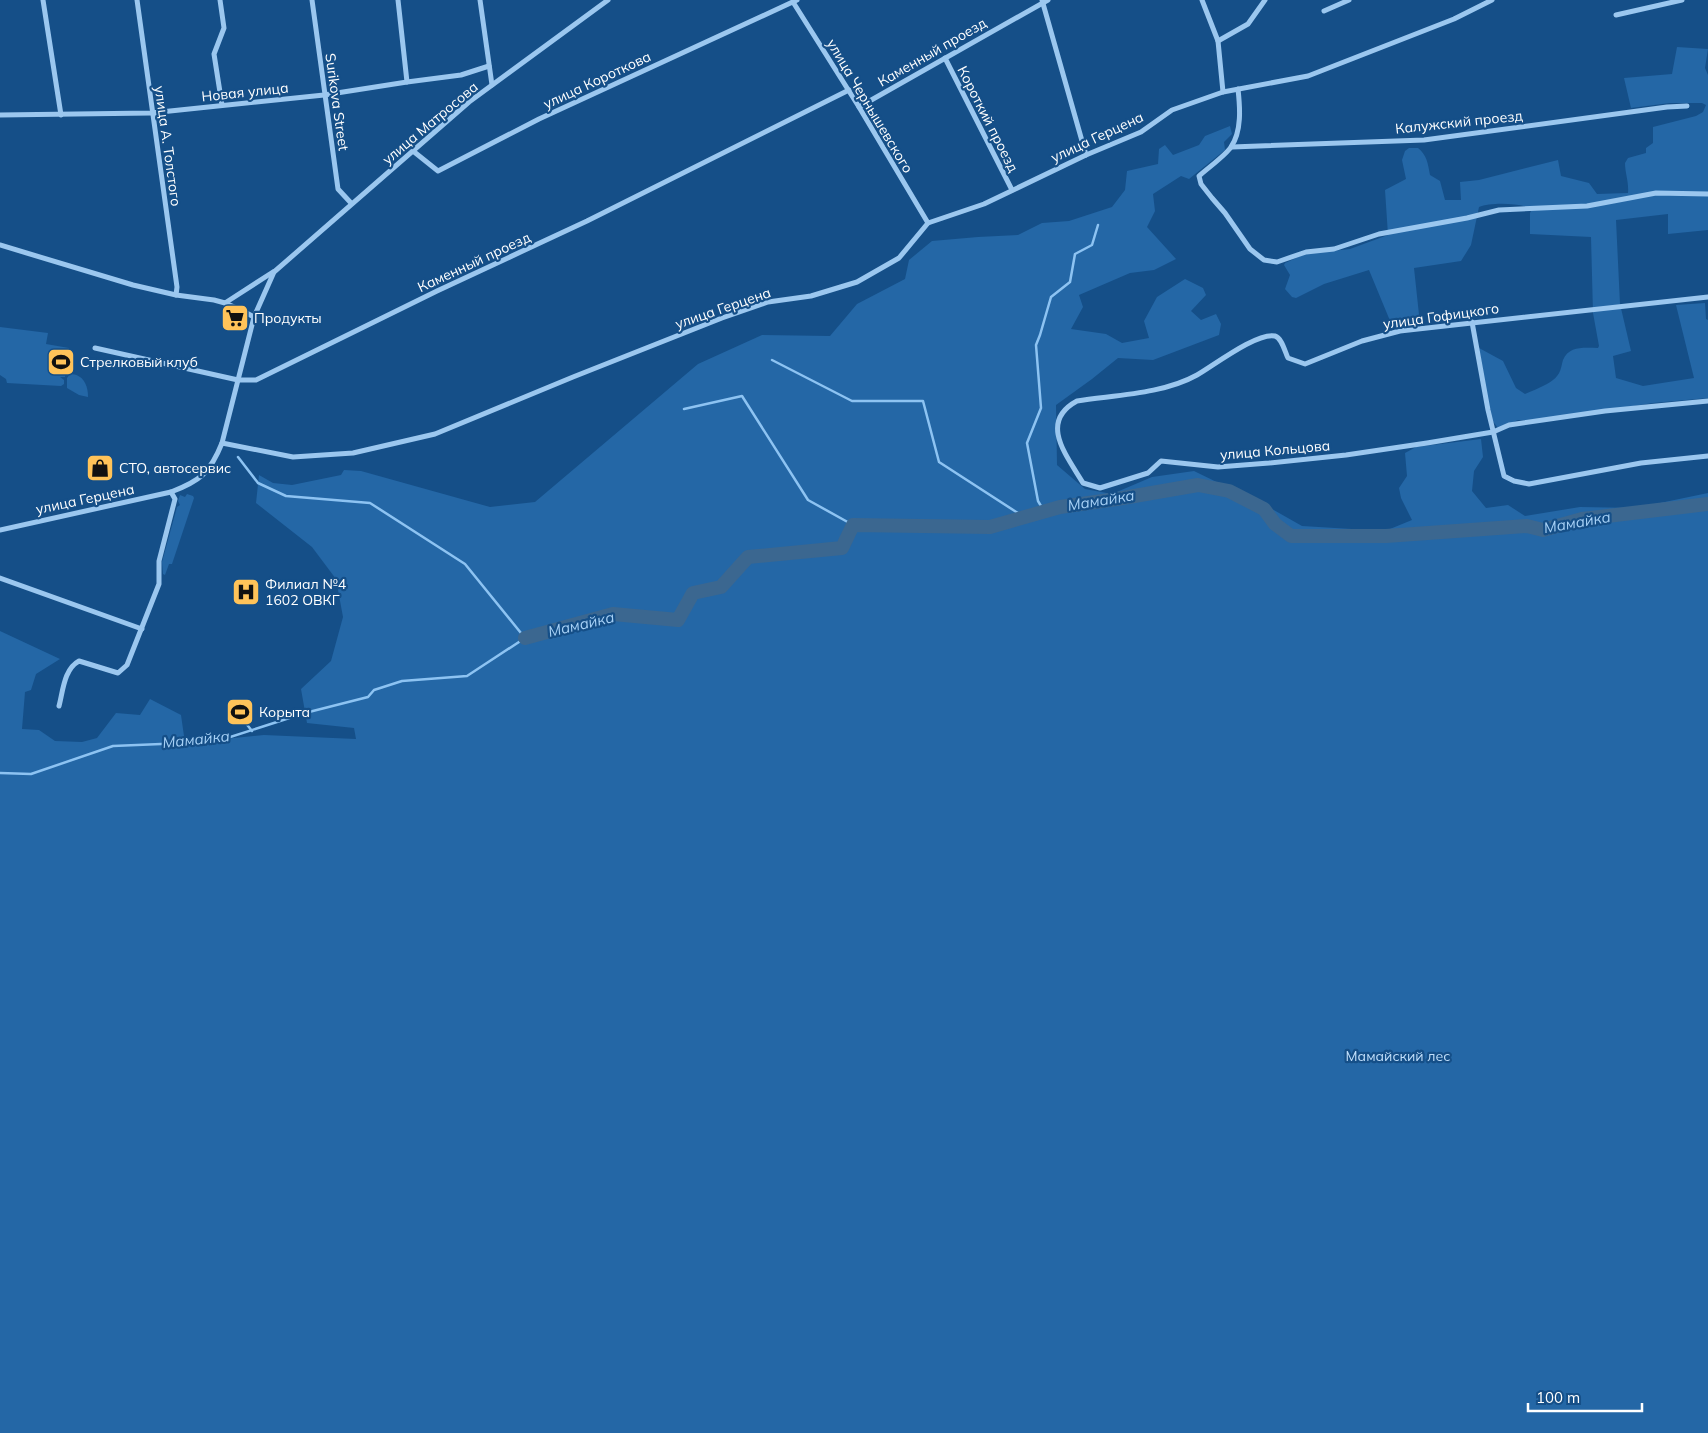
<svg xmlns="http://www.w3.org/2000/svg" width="1708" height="1433" viewBox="0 0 1708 1433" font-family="Mulish,sans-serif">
<rect width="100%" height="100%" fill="#154f88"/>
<g fill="#2467a6">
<path d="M 1677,47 L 1708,49 L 1705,68 L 1708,75 L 1708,230 L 1668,234 L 1668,214 L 1616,220 L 1620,304 L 1631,351 L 1613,356 L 1616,378 L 1643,386 L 1694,378 L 1676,305 L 1705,303 L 1706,319 L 1708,320 L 1708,398 L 1653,403 L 1543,420 L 1518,420 L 1498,428 L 1491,419 L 1479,348 L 1503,361 L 1516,388 L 1525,394 C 1534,390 1545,386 1553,380 C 1561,374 1561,367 1563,360 C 1569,345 1586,348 1598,348 L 1599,346 L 1593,313 L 1591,237 L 1530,234 L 1530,213 L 1532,209 C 1521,203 1491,202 1479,207 L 1471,245 L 1461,261 L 1414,268 L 1420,324 L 1393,328 L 1369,270 L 1324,284 L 1296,298 L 1292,297 L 1285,289 L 1290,275 L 1284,265 L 1285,263 L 1305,254 L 1350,249 L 1388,235 L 1385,190 L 1406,179 L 1402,160 L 1405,151 L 1409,148 L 1418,148 C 1427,155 1428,164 1430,175 L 1440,181 L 1445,200 L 1461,200 L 1460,182 L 1479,180 L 1558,160 L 1561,176 L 1589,183 L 1597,194 L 1628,193 C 1629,182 1625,173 1625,163 L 1628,158 L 1646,153 L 1646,148 L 1653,143 L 1653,127 L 1696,116 L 1703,112 L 1706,105 L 1702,103 L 1670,103 L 1631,108 L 1624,78 L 1672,74 Z"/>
<polygon points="1230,126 1232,134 1224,142 1225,150 1189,179 1181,176 1153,194 1155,211 1147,227 1176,259 1154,270 1130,273 1079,295 1083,307 1071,329 1106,334 1122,343 1149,338 1144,321 1157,297 1185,279 1203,288 1206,295 1191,311 1201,320 1216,314 1221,324 1219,335 1153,360 1118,358 1092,379 1056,405 1057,465 1085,489 1112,494 1152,477 1194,471 1272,509 1302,526 1385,531 1412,520 1401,498 1399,488 1407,476 1405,453 1416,447 1481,439 1483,457 1474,471 1472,491 1486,508 1508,505 1525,516 1580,507 1636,508 1708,493 1708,1433 0,1433 0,631 60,659 36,674 31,690 25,692 22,729 39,730 55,741 82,742 97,738 116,713 140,715 150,699 181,715 185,743 264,735 356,739 354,728 307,723 301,689 331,661 343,617 336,579 312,547 256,503 259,475 273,483 292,485 341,475 344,470 361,471 490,507 535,502 698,364 762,335 830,336 857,304 905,279 909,260 932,241 978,237 1018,235 1042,223 1069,221 1112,207 1125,190 1127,171 1158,164 1159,149 1165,145 1173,155 1199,145 1205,136"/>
<polygon points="0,327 48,333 46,344 69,348 65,377 60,377 64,380 64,384 61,386 7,383 6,379 0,375"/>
<path d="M 70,374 C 83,374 88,385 88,397 L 79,395 L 67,388 L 67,378 Z"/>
<polygon points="187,494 193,496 194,498 172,564 169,564 165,575 163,574 162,562 177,507 180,505 178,501 180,495 185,497"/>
</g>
<polygon fill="#3b6790" stroke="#8dc3f2" points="236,703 247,717 240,722 231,707"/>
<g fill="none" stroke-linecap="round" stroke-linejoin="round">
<g stroke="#8dc3f2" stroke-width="2.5">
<polyline points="772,360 852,401 923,401 939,462 1024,517"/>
<polyline points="684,409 742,396 808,500 853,525"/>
<polyline points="1044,511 1038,501 1027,443 1041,408 1036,345 1040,335 1051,297 1070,282 1075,254 1092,245 1098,225"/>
<polyline points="241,717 252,731"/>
<polyline points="0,773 31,774 113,746 185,743 224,739 305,713 368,697 374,690 402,681 467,676 525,638 465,564 370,503 286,496 258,483 238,457"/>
</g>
<polyline stroke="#3b6790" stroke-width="14" points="525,638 613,614 678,620 693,593 721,587 748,557 842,548 853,525 990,527 1060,507 1117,499 1198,485 1229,491 1264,509 1275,524 1291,536 1386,536 1527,526 1543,530 1582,519 1708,504"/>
<g stroke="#9bc7ef" stroke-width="5">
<polyline points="43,0 61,115"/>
<polyline points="137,0 177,287 176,295"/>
<polyline points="220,0 224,28 214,54 222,105"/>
<polyline points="312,0 338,189 351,203"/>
<polyline points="398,0 407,82"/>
<polyline points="480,0 492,85"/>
<polyline points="1042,0 1086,155"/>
<polyline points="1202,0 1218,41 1223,92"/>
<polyline points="793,2 859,107 928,223"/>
<polyline points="1324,11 1349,0"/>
<polyline points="1616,15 1682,0"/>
<polyline points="1218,41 1248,24 1265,0"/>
<polyline points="945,58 1012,190"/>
<path d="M 1238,89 C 1240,107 1242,131 1231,147 C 1226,155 1208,168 1199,176 L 1201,184 L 1212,198 L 1225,213 L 1250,249 L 1264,260 L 1277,262 L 1306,252 L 1334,249 L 1379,234 L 1467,218 L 1499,210 L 1587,206 L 1656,193 L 1708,194"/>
<polyline points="859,107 1048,0"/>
<polyline points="0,115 151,113 324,95 407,82 461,75 489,66"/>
<polyline points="1232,147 1424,140 1667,107 1687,106"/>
<polyline points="413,151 438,171 539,119 797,0"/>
<polyline points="0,245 133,285 176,295 214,300 225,303 273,272"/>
<path d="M 1708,297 L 1400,331 L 1362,341 L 1305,364 L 1288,358 C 1285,352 1282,338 1275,336 C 1257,332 1213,366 1197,375 C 1163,394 1115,395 1077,401 C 1038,422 1067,456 1083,483 L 1100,488 L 1148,473 L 1161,461 L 1218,467 L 1269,463 L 1346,455 L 1427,443 L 1493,432 L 1509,425 L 1605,411 L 1708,401"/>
<polyline points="225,303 239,309 254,317 274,272 469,102 608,0"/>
<polyline points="1472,322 1488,410 1504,476 1514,481 1529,484 1641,463 1708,456"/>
<polyline points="95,348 238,380 256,380 437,291 587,221 849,90"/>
<polyline points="222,443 254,317"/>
<path d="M 0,530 L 171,492 C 200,481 210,473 222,443 L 293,457 L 353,453 L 435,434 L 573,377 L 722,318 L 768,302 L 811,296 L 857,282 L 899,258 L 928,223 L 984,204 L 1086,155 L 1141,132 L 1172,110 L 1223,92 L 1308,76 L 1454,19 L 1492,0"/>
<polyline points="0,578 142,629"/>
<path d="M 59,706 C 63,691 64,669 79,661 L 118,673 L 127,665 L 159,584 L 159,561 L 175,499 L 171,492"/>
</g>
</g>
<defs>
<g id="supermarket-square" transform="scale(1.4375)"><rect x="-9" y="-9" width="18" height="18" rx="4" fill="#ffc359" stroke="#154f88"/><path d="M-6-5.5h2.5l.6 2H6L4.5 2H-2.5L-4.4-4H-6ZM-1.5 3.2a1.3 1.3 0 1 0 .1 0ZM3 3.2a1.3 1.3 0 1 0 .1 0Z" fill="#111"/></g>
<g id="stadium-square" transform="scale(1.4375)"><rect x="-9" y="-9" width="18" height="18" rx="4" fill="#ffc359" stroke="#154f88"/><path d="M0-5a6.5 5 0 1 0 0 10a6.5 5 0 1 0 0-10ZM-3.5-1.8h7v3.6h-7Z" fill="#111"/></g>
<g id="shop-square" transform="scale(1.4375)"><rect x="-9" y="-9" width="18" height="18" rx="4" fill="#ffc359" stroke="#154f88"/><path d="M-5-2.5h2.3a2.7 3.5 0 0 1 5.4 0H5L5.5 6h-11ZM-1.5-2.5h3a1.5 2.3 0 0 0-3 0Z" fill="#111"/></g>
<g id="hospital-square" transform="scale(1.4375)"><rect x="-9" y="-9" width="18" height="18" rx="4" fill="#ffc359" stroke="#154f88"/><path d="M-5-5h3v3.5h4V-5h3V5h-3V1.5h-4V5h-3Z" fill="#111"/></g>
</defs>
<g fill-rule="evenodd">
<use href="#supermarket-square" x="235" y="318"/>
<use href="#stadium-square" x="61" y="362"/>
<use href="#shop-square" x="100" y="468"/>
<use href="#hospital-square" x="246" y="592"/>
<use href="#stadium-square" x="240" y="712"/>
</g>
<g text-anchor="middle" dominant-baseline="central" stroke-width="4.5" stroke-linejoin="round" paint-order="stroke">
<g font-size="14" fill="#fff" stroke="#154f88">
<text transform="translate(932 52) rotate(-30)">Каменный проезд</text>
<text transform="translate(597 80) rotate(-25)">улица Короткова</text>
<text transform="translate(245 92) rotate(-6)">Новая улица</text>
<text transform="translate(337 102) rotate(82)">Surikova Street</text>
<text transform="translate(870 106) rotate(59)">улица Чернышевского</text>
<text transform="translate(988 119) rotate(63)">Короткий проезд</text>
<text transform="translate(1459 122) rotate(-6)">Калужский проезд</text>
<text transform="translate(430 123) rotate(-40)">улица Матросова</text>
<text transform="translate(1097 137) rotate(-25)">улица Герцена</text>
<text transform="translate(168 146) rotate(82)">улица А. Толстого</text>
<text transform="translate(474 262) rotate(-25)">Каменный проезд</text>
<text transform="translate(723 308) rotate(-19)">улица Герцена</text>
<text transform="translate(1441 316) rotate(-8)">улица Гофицкого</text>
<text transform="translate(1275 450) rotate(-5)">улица Кольцова</text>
<text transform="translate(85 499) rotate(-12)">улица Герцена</text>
</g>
<g font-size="14" fill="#fff" stroke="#154f88" text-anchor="start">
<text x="254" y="318">Продукты</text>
<text x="80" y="362">Стрелковый клуб</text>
<text x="119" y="468">СТО, автосервис</text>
<text x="265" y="584">Филиал №4<tspan x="265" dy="16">1602 ОВКГ</tspan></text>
<text x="259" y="712">Корыта</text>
</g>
<g font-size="14" fill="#c1dffb" stroke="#154f88">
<text x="1398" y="1056">Мамайский лес</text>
</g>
<g font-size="15" font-style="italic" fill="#a7d1f6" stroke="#154f88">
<text transform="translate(1101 500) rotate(-9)">Мамайка</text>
<text transform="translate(1577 522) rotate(-10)">Мамайка</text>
<text transform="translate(581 624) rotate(-13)">Мамайка</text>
<text transform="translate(196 739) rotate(-6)">Мамайка</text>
</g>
</g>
<path d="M1528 1403v8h114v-8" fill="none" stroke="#ffffff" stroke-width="2.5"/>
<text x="1536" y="1403" font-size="15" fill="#ffffff" stroke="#154f88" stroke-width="4" paint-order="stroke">100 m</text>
</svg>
